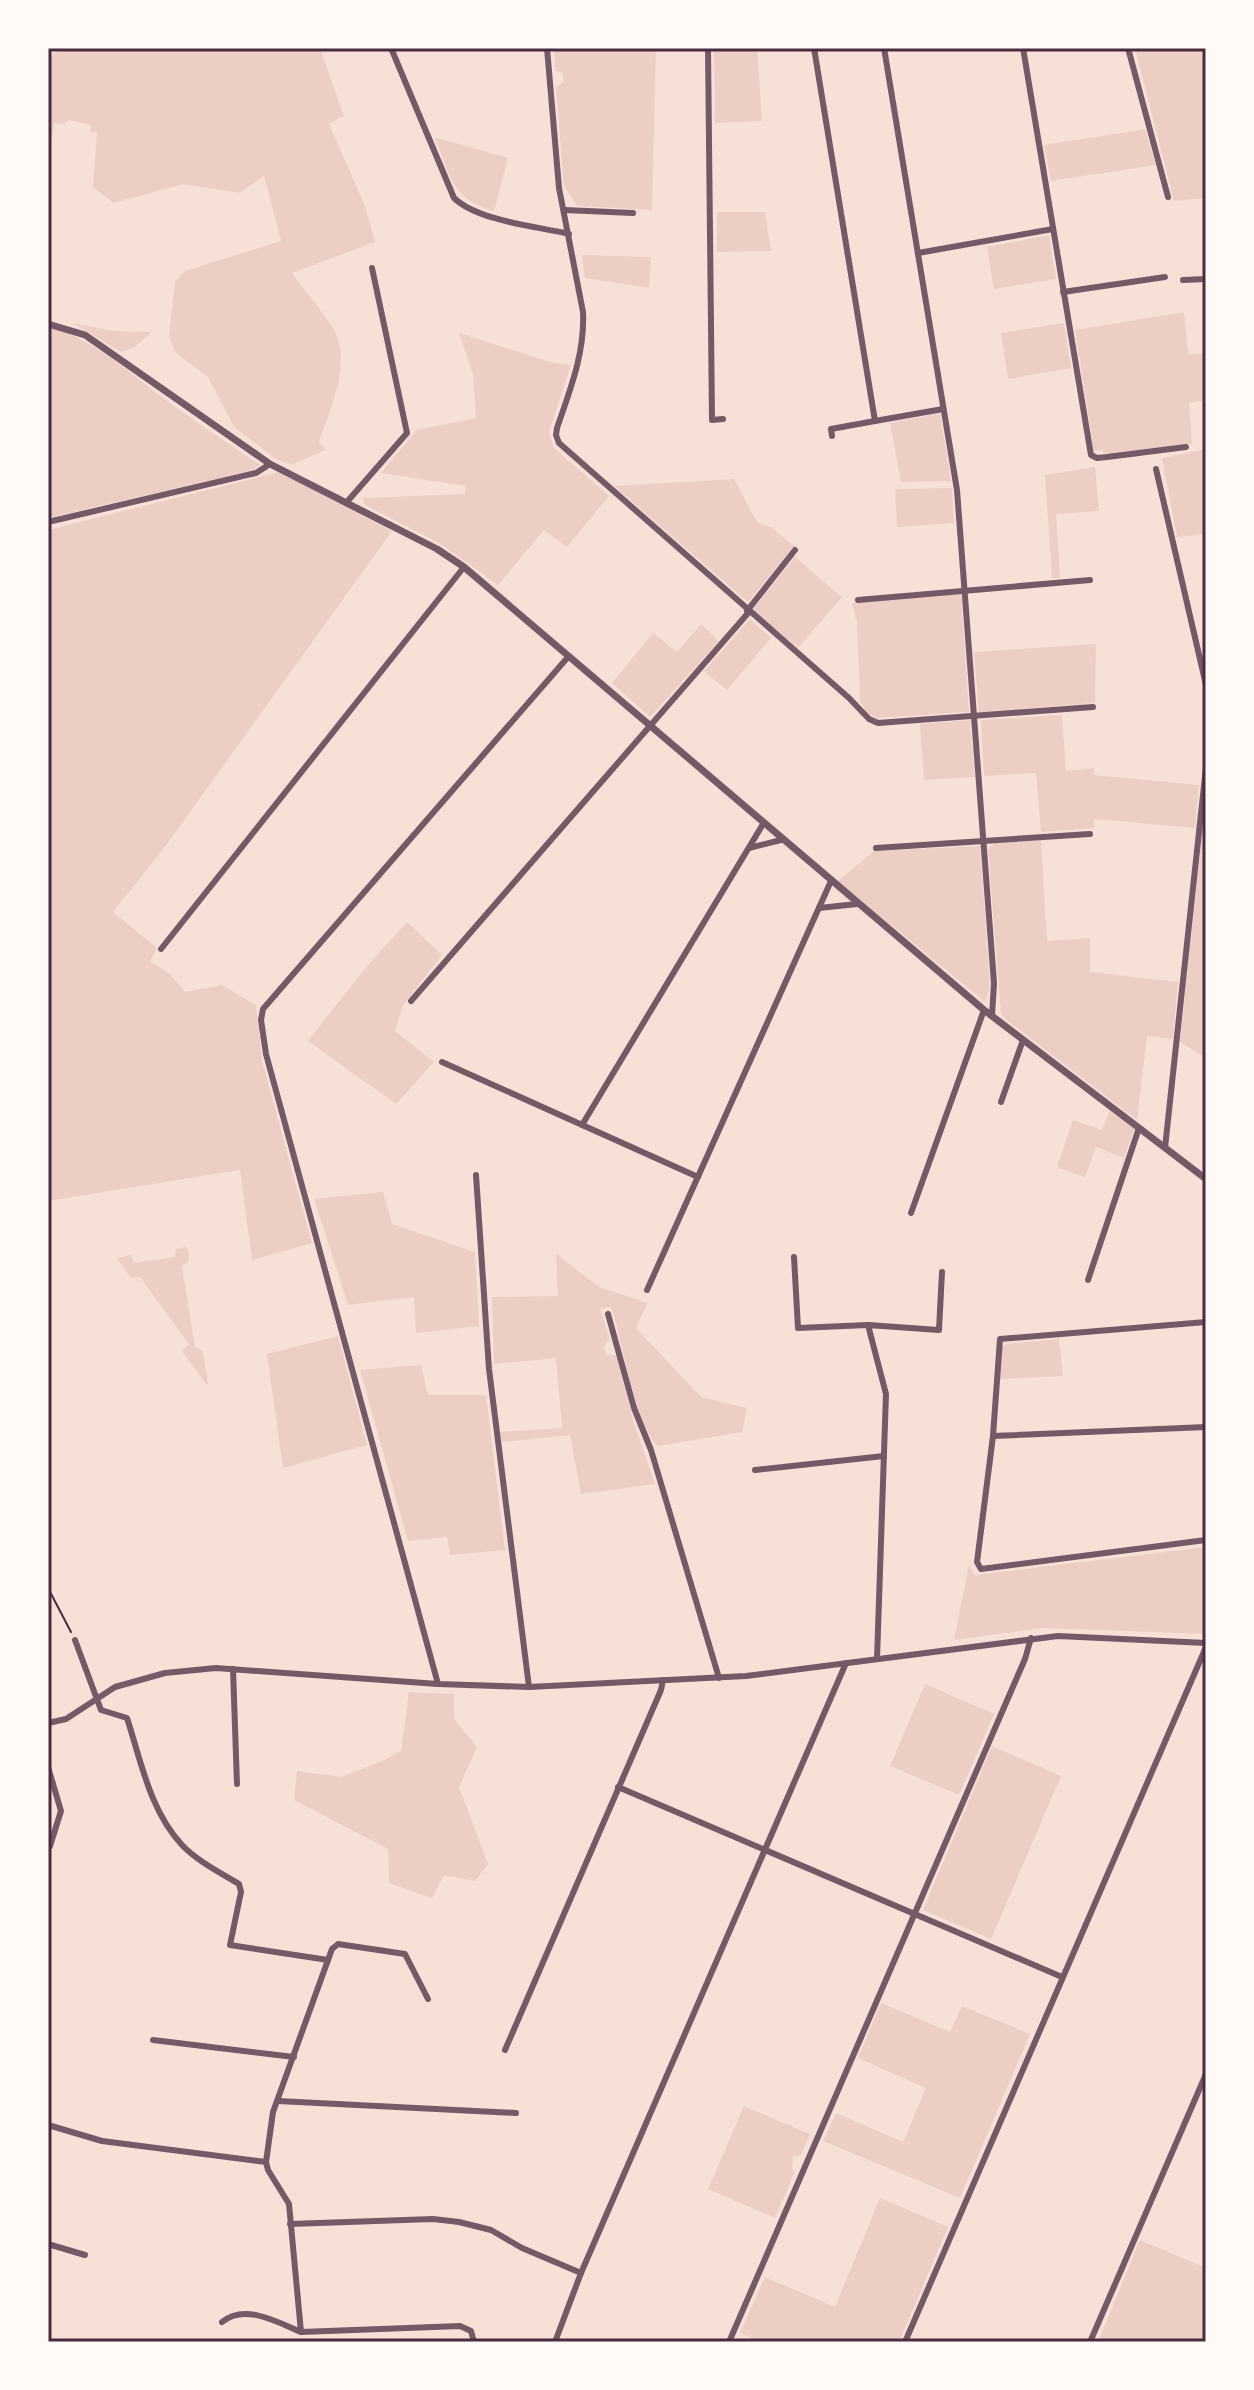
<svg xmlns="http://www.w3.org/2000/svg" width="1254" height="2390" viewBox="0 0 1254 2390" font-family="'PT Serif',serif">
<rect width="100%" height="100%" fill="#f7e1d7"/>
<g fill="#ebcfc5">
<path d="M 73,48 L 320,48 L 344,116 L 329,124 L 365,206 L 375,242 L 292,273 C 305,292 321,309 333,328 C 353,361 330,409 319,442 L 325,450 L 291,465 L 276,459 L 234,427 L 208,377 L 175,352 L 169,336 L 175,282 L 185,271 L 281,241 L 264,176 L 239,193 L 183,184 L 113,203 L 93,187 L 97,133 L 90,132 L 91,125 L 69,120 L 64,124 L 54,123 L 48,163 L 48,55 Z"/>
<polygon points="554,48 656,48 652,210 577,206 564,186 556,87 564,82 562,72 555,71"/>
<polygon points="714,48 757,48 762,121 715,123"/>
<polygon points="1135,48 1206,48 1206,198 1174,201"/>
<polygon points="1145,129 1156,165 1051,181 1044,145"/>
<path d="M 434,137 L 508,158 L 494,211 C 451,200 450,174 434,137 Z"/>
<polygon points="717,212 765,212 771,251 717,252"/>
<polygon points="1049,235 1056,279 994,289 987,247"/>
<polygon points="582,255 651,257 649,288 585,278"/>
<polygon points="1184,312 1188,354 1206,353 1206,400 1189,403 1192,444 1115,454 1104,453 1102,450 1094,451 1075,330"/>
<polygon points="73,323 113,331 150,332 149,335 133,348 121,352"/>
<polygon points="1064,323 1071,368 1008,379 1001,333"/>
<path d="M 48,327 C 94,339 126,370 163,398 C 194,421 228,443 260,465 L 254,470 L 48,518 Z"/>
<polygon points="459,333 550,362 571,365 549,432 554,448 609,496 567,547 544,530 498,585 439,543 365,505 362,498 465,494 466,486 381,473 417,430 476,418 473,375"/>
<polygon points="940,413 951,481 901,482 890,423"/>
<polygon points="1206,449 1206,534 1177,537 1162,458"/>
<polygon points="1095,467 1099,511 1056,514 1060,575 1060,578 1052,578 1045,475"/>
<polygon points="279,472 392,531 167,844 113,912 157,948 150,961 171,975 185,992 222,985 256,1005 262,1061 312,1243 252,1260 240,1170 48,1201 48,530"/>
<polygon points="734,479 757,522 772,528 794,546 748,602 614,486"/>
<polygon points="952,488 954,523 897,527 895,489"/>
<polygon points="795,557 842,597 798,648 752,610"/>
<polygon points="961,594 969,712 877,718 867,713 860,701 857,623 852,603"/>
<polygon points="750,619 771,638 727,690 704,671"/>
<polygon points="701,624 719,641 650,717 612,683 653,633 677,652"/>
<polygon points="1096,644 1095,703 979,712 974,652"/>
<polygon points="1062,715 1066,771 1094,768 1094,775 1199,785 1195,828 1094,819 1094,828 1041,832 1036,773 984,776 981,720"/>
<polygon points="970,720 975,777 924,780 920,724"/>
<polygon points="1204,815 1206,815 1206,1058 1180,1042"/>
<polygon points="1041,840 1047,941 1090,938 1090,972 1178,982 1173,1039 1147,1036 1137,1120 1004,1018 1001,1013 988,849 995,843"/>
<polygon points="980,846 990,986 985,1002 838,881 874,851"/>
<polygon points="407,922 442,955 403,1005 395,1031 434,1062 396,1104 308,1041 367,966"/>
<polygon points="1109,1111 1134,1129 1124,1158 1096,1147 1085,1177 1057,1167 1073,1120 1102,1130"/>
<polygon points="383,1192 392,1224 475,1252 479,1326 416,1333 414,1297 348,1305 314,1199"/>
<polygon points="185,1247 188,1249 189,1261 182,1266 195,1347 203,1351 208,1384 206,1384 182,1351 189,1344 140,1277 131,1278 117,1258 131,1255 134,1263 175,1257 176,1249"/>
<path d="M 556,1254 L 599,1287 L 648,1303 L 636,1328 L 701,1397 L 747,1408 L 742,1432 L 658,1446 C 635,1427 622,1338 611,1307 L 600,1309 L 610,1339 L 604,1346 L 606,1355 L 616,1355 L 634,1423 L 655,1484 L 581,1494 L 570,1435 L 502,1442 L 500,1432 L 562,1428 L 556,1358 L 494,1364 L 492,1297 L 558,1296 Z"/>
<polygon points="338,1336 367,1445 283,1468 267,1354"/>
<polygon points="1059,1339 1063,1376 1000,1379 1002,1347 1006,1344"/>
<polygon points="421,1365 428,1395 486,1395 505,1550 450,1555 447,1537 408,1541 360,1370"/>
<polygon points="1206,1547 1206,1634 1044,1628 954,1640 969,1565 975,1575"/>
<polygon points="925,1684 994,1714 959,1795 890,1766"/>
<polygon points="409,1692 454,1694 454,1719 477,1747 459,1787 488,1864 475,1881 444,1875 432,1898 389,1883 388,1849 294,1800 297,1771 341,1777 382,1761 401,1751"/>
<polygon points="992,1746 1061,1776 991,1939 923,1910"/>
<polygon points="881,2003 950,2032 962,2006 1030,2034 960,2198 823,2141 836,2113 903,2142 926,2088 858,2058"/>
<polygon points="744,2106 810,2134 801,2155 793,2157 792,2169 795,2171 775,2218 708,2189"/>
<polygon points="880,2198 948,2227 899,2342 762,2342 740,2333 765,2277 835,2307"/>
<polygon points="1140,2240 1206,2268 1206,2342 1098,2342"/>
</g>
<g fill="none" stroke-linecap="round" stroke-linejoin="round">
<polyline stroke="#4a2c40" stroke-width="2" points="48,1588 71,1632"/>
<g stroke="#755966" stroke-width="6">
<path d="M 391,48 L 454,198 C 478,221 535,226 569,234"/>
<path d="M 547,48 L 559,188 L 583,312 C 585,353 570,390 557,428 L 556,435 L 559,443 L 849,698 L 869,719 L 878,723 L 1093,707"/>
<polyline points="708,48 712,420 723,419"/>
<polyline points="814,48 875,421 943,409"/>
<polyline points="884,48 957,490 994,983 992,1016"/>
<polyline points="1023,48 1091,455 1097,458 1107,457 1186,447"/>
<polyline points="1128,48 1168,197"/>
<polyline points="564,210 633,213"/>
<polyline points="918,253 1053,229"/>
<polyline points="1183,280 1206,279"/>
<polyline points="1063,292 1165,277"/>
<polyline points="832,436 831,429 875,421"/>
<polyline points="1156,469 1206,685"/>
<polyline points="346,503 407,433 372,268"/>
<polyline points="48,522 256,473 270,464"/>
<polyline points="858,600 1090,580"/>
<polyline points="747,611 795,550"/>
<polyline points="749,848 781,840"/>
<polyline points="876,848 1090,834"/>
<polyline points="819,908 857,904"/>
<polyline points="161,949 464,567"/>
<polyline points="411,1001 749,612"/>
<polyline points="442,1062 698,1177"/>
<polyline points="1001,1102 1023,1040"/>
<polyline points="582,1125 763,824"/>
<polyline points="1165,1148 1206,767"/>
<polyline points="476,1175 489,1369 529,1687"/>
<polyline points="911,1213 984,1010"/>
<polyline points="794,1257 798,1328 868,1325"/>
<polyline points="1088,1280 1139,1128"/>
<polyline points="647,1290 831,881"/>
<polyline points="608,1314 634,1408 651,1450 719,1678"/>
<polyline points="1206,1322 1000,1339 993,1436 977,1562 981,1569 1206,1540"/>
<polyline points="993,1436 1206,1427"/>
<polyline points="755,1470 884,1456"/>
<path d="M 75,1640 L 101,1710 L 127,1718 C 141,1761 150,1811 182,1845 C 197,1861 221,1873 239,1884 L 241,1892 L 230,1945 L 328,1960 L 273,2112 L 266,2162 L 268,2170 L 289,2204 L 301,2332 L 460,2326 L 471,2331 L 474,2342"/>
<polyline points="877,1659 886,1394 868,1325 939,1330 942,1272"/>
<polyline points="233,1669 237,1784"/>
<polyline points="438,1684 266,1054 261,1020 263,1009 568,657"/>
<polyline points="48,1723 66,1719 115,1687 165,1673 216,1668 438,1684 529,1687 746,1676 1058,1636 1206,1643"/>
<polyline points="48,1767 61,1811 50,1846"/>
<polyline points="618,1787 1062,1977"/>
<polyline points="328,1960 332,1949 338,1944 405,1954 428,1999"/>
<polyline points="153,2040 294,2057"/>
<polyline points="505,2050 661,1690 663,1680"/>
<polyline points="278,2101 516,2113"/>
<polyline points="48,2125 102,2141 266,2162"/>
<polyline points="290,2224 433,2219 459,2222 491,2230 522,2248 581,2273"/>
<polyline points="48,2244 85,2255"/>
<path d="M 222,2322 C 245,2303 277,2322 301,2332"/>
<polyline points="555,2342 581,2273 846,1663"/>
<polyline points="729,2342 1025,1659 1031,1638"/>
<polyline points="905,2342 1206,1647"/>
<polyline points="1090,2342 1206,2074"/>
</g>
<polyline stroke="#755966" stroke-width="7" points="48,324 85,335 270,464 437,549 464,567 984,1010 1206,1179"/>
</g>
<rect width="1254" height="2390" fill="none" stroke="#fffaf5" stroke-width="100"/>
<rect x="50" y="50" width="1154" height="2290" fill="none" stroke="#4a2c40" stroke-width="3"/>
</svg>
